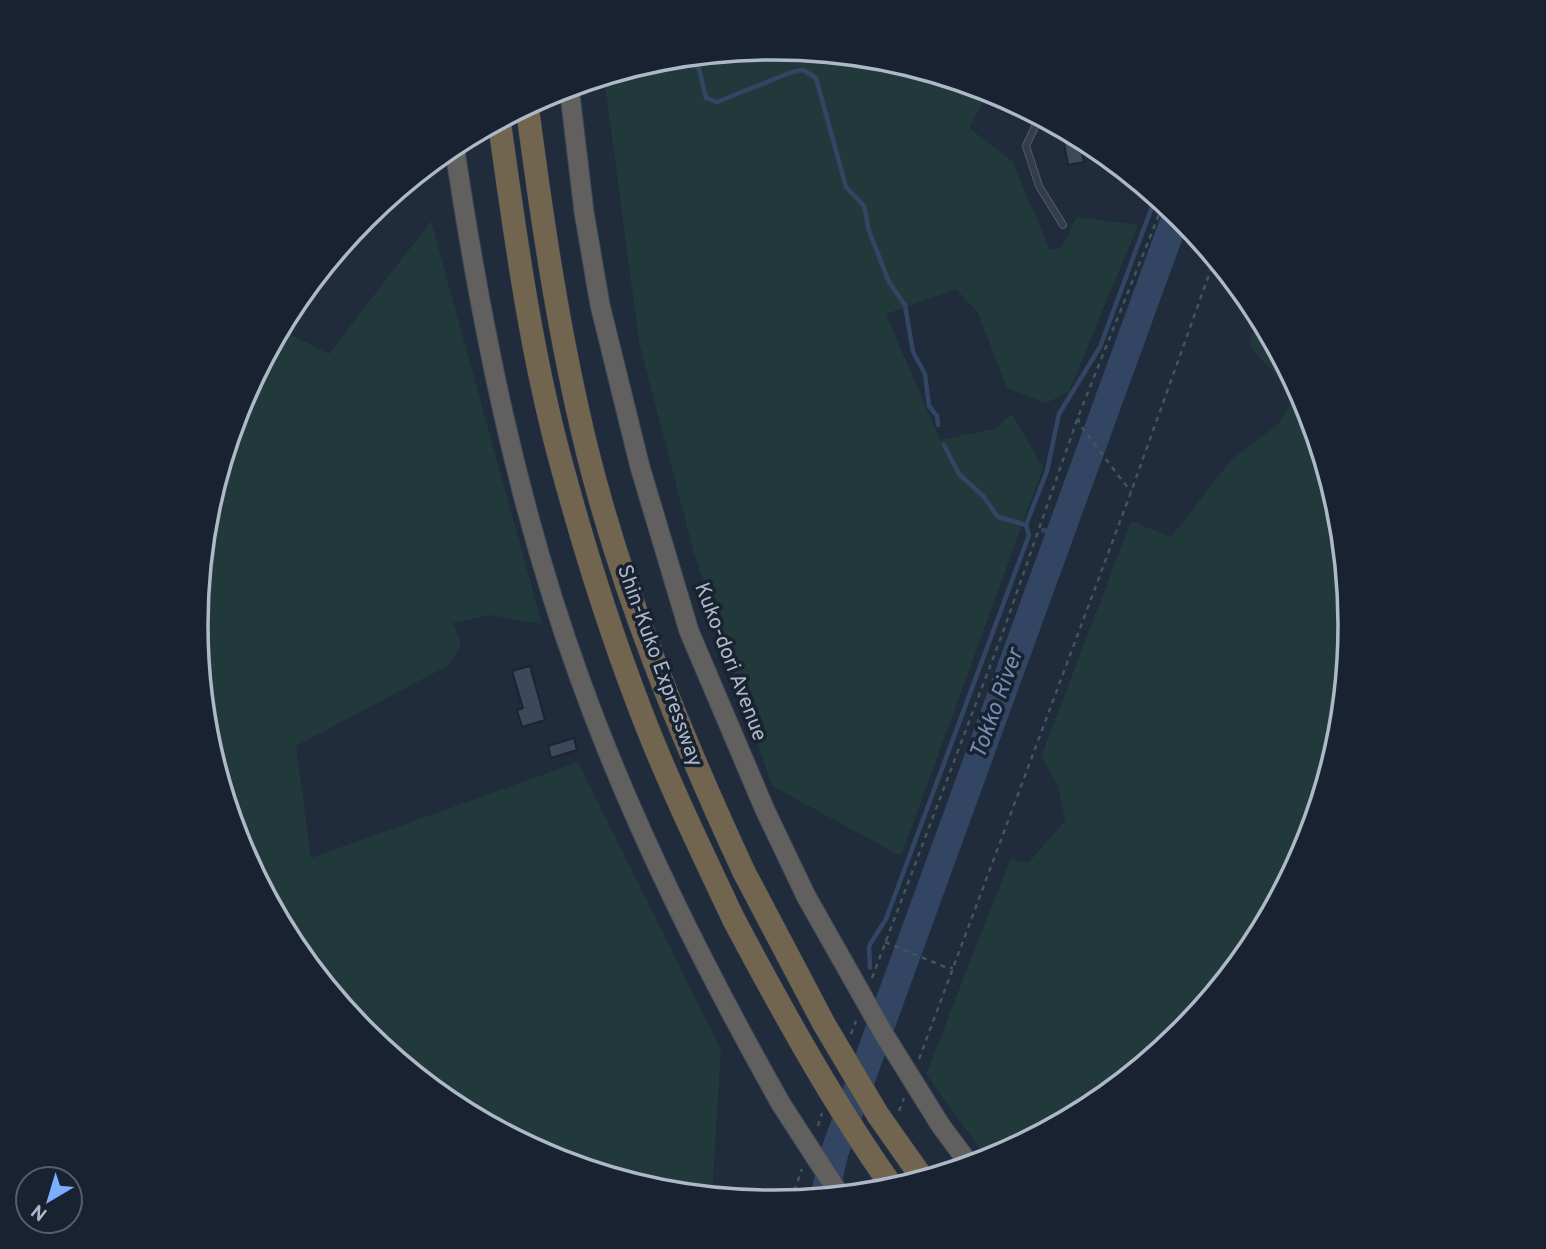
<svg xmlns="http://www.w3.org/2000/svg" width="1546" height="1249" viewBox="0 0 1546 1249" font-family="Overpass,sans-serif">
<rect width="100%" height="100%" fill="#202b3b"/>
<g fill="#22393c">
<polygon points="773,47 886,58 985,89 985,98 969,128 1012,161 1050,250 1061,248 1077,217 1138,225 1069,392 1046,403 1007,388 978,313 956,289 886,314 940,440 994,429 1012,414 1043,468 901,856 772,786 694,553 639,342 604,76 661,58"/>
<polygon points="431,221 542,624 489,615 453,623 461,645 449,665 296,746 311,858 578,762 721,1049 712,1196 660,1191 552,1158 452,1104 365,1032 293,945 240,845 207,737 196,624 207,511 240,403 280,329 329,354"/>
<polygon points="1258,313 1306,404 1339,512 1350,625 1339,738 1306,846 1253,946 1181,1033 1093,1105 988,1160 926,1074 1010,860 1029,862 1065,821 1057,784 1041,757 1131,521 1171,537 1232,459 1278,424 1295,395 1249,346"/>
</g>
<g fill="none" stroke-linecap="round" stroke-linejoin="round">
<g stroke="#324664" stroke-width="4.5">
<polyline points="686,56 699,69 706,98 717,102 792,72 803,70 816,78 846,187 864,206 869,231 889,282 905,305 913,352 925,374 929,406 937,416 938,425"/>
<polyline points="944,445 959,474 983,496 998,517 1026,525"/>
<polyline points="1043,530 1059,535"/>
<polyline points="870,968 869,946 886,919 1029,535 1026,525 1047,471 1059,414 1100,347 1156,196"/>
</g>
<polyline stroke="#324664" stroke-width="28" points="824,1197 835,1151 1177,213"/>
</g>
<g fill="#3b495b" stroke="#1b2432" stroke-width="2">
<polygon points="1061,127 1087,141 1089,152 1082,153 1084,162 1068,165"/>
<polygon points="530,666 545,720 522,727 517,710 523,708 512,671"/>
<polygon points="574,738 577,750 551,758 548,746"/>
</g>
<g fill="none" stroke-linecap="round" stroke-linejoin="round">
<g stroke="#515b69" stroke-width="8">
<polyline id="service" points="1040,116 1026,146 1039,186 1063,225"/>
</g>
<g stroke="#3e4856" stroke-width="21">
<g id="trunk">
<polyline points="569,86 584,212 600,305 640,467 689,631 765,810 806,896"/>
<path d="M 454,144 C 481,325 517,506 580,679 C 633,826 704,967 781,1104"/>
<polyline points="941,1126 970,1165"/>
</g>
</g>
<g stroke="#3e4856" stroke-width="24">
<g id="motorway">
<path d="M 527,105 C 542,220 559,336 587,450 C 623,595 681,736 744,872"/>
<path d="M 499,120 C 515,233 530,348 560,459 C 582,541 607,622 637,701 C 665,776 700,848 734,920"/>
</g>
</g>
<g stroke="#40565a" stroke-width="2.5" stroke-dasharray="5 5" stroke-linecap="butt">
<polyline points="1078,418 1080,425 1131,492"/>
<polyline points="885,942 945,967 953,968"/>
<polyline points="872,978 1003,632 1078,417 1164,202"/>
<polyline points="851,1034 856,1021"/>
<polyline points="919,1059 1131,492 1215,258"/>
<polyline points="899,1111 904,1098"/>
<polyline points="818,1126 822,1113"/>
<polyline points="791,1200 802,1169"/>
</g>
<use href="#service" stroke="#343d4b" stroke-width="6"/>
<use href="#trunk" stroke="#62605e" stroke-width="19"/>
<use href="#motorway" stroke="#726550" stroke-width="23"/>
<g stroke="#3e4856" stroke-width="21" stroke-linecap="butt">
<g id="trunk-bridge">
<polyline points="806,896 885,1036 941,1126"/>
<polyline points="781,1104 840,1195"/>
</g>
</g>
<g stroke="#3e4856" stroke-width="24" stroke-linecap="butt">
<g id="motorway-bridge">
<polyline points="744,872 824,1024 878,1115 923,1179"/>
<path d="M 734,920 C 783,1012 833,1103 893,1188"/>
</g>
</g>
<use href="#trunk-bridge" stroke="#62605e" stroke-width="19"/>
<use href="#motorway-bridge" stroke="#726550" stroke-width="23"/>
</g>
<g text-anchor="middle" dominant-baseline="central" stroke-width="7" stroke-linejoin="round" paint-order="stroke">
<g font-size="21" fill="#aeb8c8" stroke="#192230">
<text transform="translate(730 662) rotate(69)">Kuko-dori Avenue</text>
<text transform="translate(659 666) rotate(70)">Shin-Kuko Expressway</text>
</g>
<g font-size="23" font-style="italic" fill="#748eb2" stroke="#192230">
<text transform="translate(998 704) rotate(-70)">Tokko River</text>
</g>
</g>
<path d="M0 0H1546V1249H0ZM208 625a565 565 0 1 1 1130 0a565 565 0 1 1-1130 0Z" fill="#192230" fill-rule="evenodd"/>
<path fill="none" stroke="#aeb8c8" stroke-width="3.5" d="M208 625a565 565 0 1 1 1130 0a565 565 0 1 1-1130 0Z"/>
<g transform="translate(49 1200) rotate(218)"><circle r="33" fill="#192230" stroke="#555e6d" stroke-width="2"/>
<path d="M0-5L12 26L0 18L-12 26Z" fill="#7cadff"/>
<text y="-10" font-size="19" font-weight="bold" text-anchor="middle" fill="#aeb8c8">N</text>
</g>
</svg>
